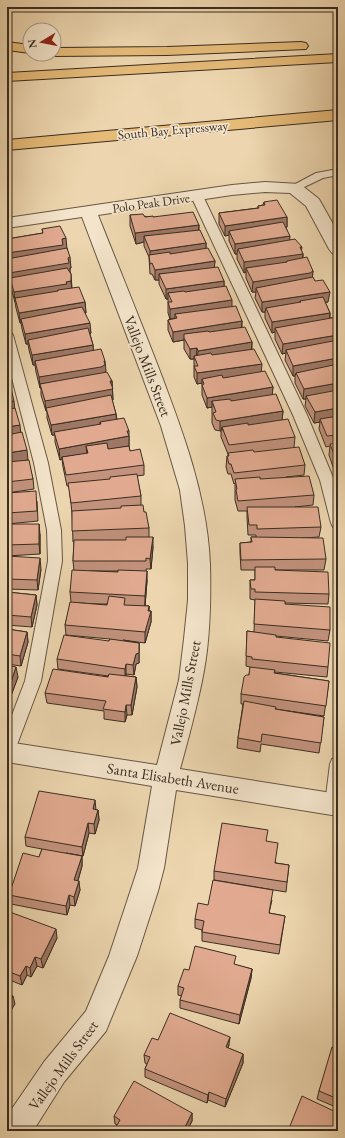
<svg xmlns="http://www.w3.org/2000/svg" width="345" height="1138" viewBox="0 0 345 1138" font-family="'EB Garamond',serif">
<rect width="100%" height="100%" fill="#edd6af"/>
<filter id="stains"><feTurbulence type="fractalNoise" baseFrequency=".005" numOctaves="4"/><feColorMatrix values="0 0 0 0 .2 0 0 0 0 .09 0 0 0 0 .02 0 0 0 .5 -.17"/></filter>
<radialGradient id="worn" r=".72"><stop offset=".6" stop-color="#630" stop-opacity="0"/><stop offset="1" stop-color="#630" stop-opacity=".3"/></radialGradient>
<g fill="none" stroke-linecap="round" stroke-linejoin="round">
<g stroke="#675744" stroke-width="2">
<g id="lane">
<polygon points="338,169 338,175 323,178 298,190 294,191 288,188 316,173"/>
<polygon points="197,193 203,196 307,415 334,480 338,495 338,528 333,527 331,523 320,480 293,415 191,196"/>
<polygon points="7,331 11,332 13,335 48,463 61,530 62,561 41,681 15,750 13,755 7,757 7,728 25,681 48,561 47,530 34,463 7,359"/>
<polygon points="338,757 338,810 334,811 328,809 325,804 330,764 332,759"/>
</g>
</g>
<g stroke="#675744" stroke-width="2">
<path id="street" d="M 265,182 L 300,184 L 319,199 L 338,233 L 338,254 L 332,253 L 329,249 L 306,206 L 290,193 L 265,192 L 232,195 L 98,215 C 117,263 137,312 156,361 C 181,427 207,493 210,564 C 211,602 210,644 202,681 C 196,711 188,740 180,769 L 338,794 L 338,816 L 176,790 L 164,868 L 158,891 L 137,956 L 110,1021 L 106,1031 L 64,1082 L 33,1131 L 7,1131 L 7,1116 L 44,1062 L 86,1011 L 109,956 L 138,868 L 152,786 L 7,762 L 7,742 L 157,765 L 179,680 L 184,639 L 188,600 L 188,563 L 185,526 L 180,490 L 161,426 L 82,217 L 7,228 L 7,218 L 232,185 Z"/>
</g>
<g stroke="#3a2d21" stroke-width="2">
<g id="highway">
<polygon points="7,42 30,45 30,53 7,50"/>
<polygon points="301,42 306,43 308,46 306,49 167,55 54,56 48,54 54,54 54,48 167,47"/>
<polygon points="338,54 338,62 7,81 7,73"/>
<polygon points="338,110 338,120 7,150 7,140"/>
</g>
</g>
<use href="#lane" fill="#f3e4cb" fill-rule="evenodd"/>
<use href="#street" fill="#f3e4cb" fill-rule="evenodd"/>
<use href="#highway" fill="#e6bb78" fill-rule="evenodd"/>
</g>
<g fill="#c2927c" stroke="#3a2d21" fill-rule="evenodd">
<polygon points="264,202 287,217 287,227 286,227 290,240 301,250 303,254 303,258 313,271 312,277 328,302 325,302 330,313 330,318 338,319 338,472 335,473 329,455 330,446 326,447 319,429 320,422 314,423 305,406 306,399 303,399 295,383 295,376 293,376 285,360 286,353 282,354 275,339 275,332 272,333 265,318 265,312 262,312 255,298 256,292 252,292 246,278 246,272 244,273 237,259 237,254 235,254 229,241 229,235 225,236 219,224 219,213 258,208 258,206 263,205"/>
<polygon points="130,215 153,217 199,225 199,230 206,243 206,248 215,261 214,267 224,281 224,287 232,307 242,321 242,327 252,342 252,349 261,371 273,387 272,394 283,411 282,420 295,437 294,447 305,465 304,475 286,477 314,495 313,505 295,507 321,527 319,537 302,538 326,559 324,570 275,570 329,594 328,604 285,603 285,604 330,630 328,641 276,636 276,638 328,667 327,677 275,672 275,673 329,681 324,716 275,709 324,717 319,753 261,744 260,752 237,748 238,738 243,704 241,704 241,694 249,675 250,667 246,666 247,631 254,632 255,602 255,600 250,599 250,580 255,580 255,570 241,570 240,553 240,543 251,542 251,537 256,537 256,535 248,535 247,517 247,511 238,511 235,500 235,483 234,484 231,474 228,474 226,467 227,456 228,456 228,454 221,437 221,431 215,430 212,423 212,407 207,408 202,395 202,383 197,384 194,377 194,359 190,359 184,349 184,340 173,342 168,330 168,320 175,318 170,319 168,313 168,299 166,299 159,284 159,280 155,280 152,274 150,274 149,257 144,246 144,242 136,244 130,226"/>
<path d="M 42,229 L 67,248 L 71,268 L 70,268 L 70,272 L 71,274 L 72,288 L 85,302 L 86,313 L 85,313 L 91,333 L 90,334 L 93,345 L 93,350 L 106,371 L 105,372 L 112,381 L 113,400 L 112,400 L 116,414 L 117,419 L 129,431 L 129,446 L 130,451 L 144,465 L 144,475 L 137,476 L 141,496 L 141,505 L 144,512 L 149,528 L 149,537 L 153,547 L 151,569 L 146,569 L 147,581 L 145,606 L 149,606 L 149,611 L 151,611 L 151,622 L 145,643 L 123,640 L 139,643 L 139,663 L 136,664 L 134,675 L 126,674 L 126,676 L 136,677 L 137,687 L 132,715 L 127,715 L 125,722 L 104,719 L 104,711 L 47,703 L 45,693 L 108,676 L 58,669 L 57,659 L 109,641 L 110,639 L 66,635 L 65,625 L 71,602 L 70,592 L 74,571 L 73,561 L 74,542 L 73,542 L 72,513 L 69,486 L 67,486 L 63,467 L 62,459 L 60,460 L 55,442 L 55,435 L 52,435 L 47,418 L 47,411 L 46,411 L 41,395 L 41,388 L 40,388 L 36,372 L 35,365 L 33,365 L 29,350 L 28,344 L 26,344 L 22,329 L 21,323 L 20,323 L 16,308 L 15,302 L 11,288 L 10,283 L 7,273 L 7,239 L 43,233 ZM 89,571 L 118,571 L 118,572 ZM 79,603 L 94,604 L 107,604 L 107,605 Z"/>
<polygon points="7,375 8,384 20,432 33,479 34,489 7,493"/>
<polygon points="7,493 37,501 38,521 7,524"/>
<polygon points="7,524 40,534 40,554 7,556"/>
<polygon points="7,556 41,569 38,590 7,589"/>
<polygon points="7,592 36,595 37,605 32,627 7,625"/>
<polygon points="7,629 27,632 28,642 21,666 7,664"/>
<polygon points="7,665 18,677 9,701 7,701"/>
<polygon points="96,810 98,810 99,820 95,834 89,833 83,856 66,853 82,856 82,866 78,881 80,890 75,906 70,905 67,915 11,904 9,895 39,857 42,849 26,846 25,837"/>
<polygon points="267,841 276,863 289,865 286,892 214,880 214,871"/>
<polygon points="272,900 269,913 285,916 279,954 202,941 202,930 195,928 195,919 208,905"/>
<polygon points="7,911 57,938 43,968 37,966 31,977 27,975 22,985 7,979"/>
<polygon points="236,965 252,969 251,978 239,1024 180,1008 180,1000 182,996 178,995 178,986 189,970"/>
<polygon points="338,1037 338,1108 317,1099 319,1091"/>
<polygon points="158,1040 229,1045 228,1048 243,1054 243,1063 225,1107 208,1100 207,1103 145,1077 145,1069 147,1064 145,1063 144,1055"/>
<polygon points="192,1113 192,1121 187,1131 114,1131 114,1130 117,1125 115,1124 114,1116"/>
</g>
<g fill="#9e7765" stroke="#3a2d21">
<polygon points="287,217 287,227 231,235 229,231 229,235 225,236 225,226"/>
<polygon points="199,225 198,235 144,236 144,242 136,244 135,233"/>
<polygon points="290,236 289,246 238,249 237,254 235,254 235,244"/>
<polygon points="66,238 67,249 7,264 7,253"/>
<polygon points="206,243 206,253 150,261 150,251"/>
<polygon points="302,247 301,254 303,254 302,264 287,262 287,261 286,266 246,268 246,272 244,273 244,262"/>
<polygon points="70,257 71,268 70,268 70,274 10,278 10,283 9,273"/>
<polygon points="215,261 214,272 159,274 159,280 155,280 155,270"/>
<polygon points="313,271 312,282 256,288 256,292 252,292 253,282"/>
<polygon points="71,281 72,291 58,291 58,290 58,296 15,298 15,302 14,292"/>
<polygon points="224,281 224,291 168,293 168,299 166,299 166,289"/>
<polygon points="330,292 328,302 301,306 301,302 300,301 300,306 266,308 265,312 262,312 262,302"/>
<polygon points="232,300 232,311 175,314 175,318 170,319 170,309"/>
<polygon points="85,302 86,313 22,323 21,319 21,323 20,323 19,313"/>
<polygon points="330,313 329,323 275,328 275,332 272,333 272,322"/>
<polygon points="242,321 241,331 184,338 184,340 173,342 173,332"/>
<polygon points="90,323 91,333 29,344 28,340 28,344 26,344 25,334"/>
<polygon points="338,335 338,345 286,350 286,353 282,354 283,344"/>
<polygon points="252,342 251,353 197,361 198,351"/>
<polygon points="93,345 94,355 35,361 35,365 33,365 32,355"/>
<polygon points="197,348 196,358 194,356 194,359 190,359 190,349"/>
<polygon points="338,358 338,369 296,373 295,376 293,376 293,366"/>
<polygon points="105,361 106,371 105,372 105,376 40,384 41,388 40,388 39,377"/>
<polygon points="262,364 261,374 204,383 202,379 202,383 197,384 197,373"/>
<polygon points="7,378 8,378 9,388 7,389"/>
<polygon points="112,381 113,400 47,411 46,408 47,411 46,411 45,401"/>
<polygon points="338,383 338,393 306,396 306,399 303,399 304,389"/>
<polygon points="273,387 272,397 214,407 212,401 212,407 207,408 207,398"/>
<polygon points="14,401 15,411 7,412 7,402"/>
<polygon points="338,408 338,418 320,419 320,422 314,423 315,412"/>
<polygon points="283,411 282,421 223,431 222,427 221,431 220,431 220,421"/>
<polygon points="116,414 117,424 101,424 100,422 100,427 54,432 55,435 52,435 51,425"/>
<polygon points="20,425 21,436 7,438 7,427"/>
<polygon points="129,436 129,446 88,454 86,446 87,454 62,457 62,459 60,460 59,449"/>
<polygon points="27,450 28,460 7,464 7,453"/>
<polygon points="39,524 40,534 40,554 39,544"/>
<polygon points="153,537 153,547 151,569 150,559"/>
<polygon points="40,558 41,569 38,590 37,580"/>
<polygon points="147,571 147,581 145,606 145,596"/>
<polygon points="36,595 37,605 32,627 31,617"/>
<polygon points="149,606 149,616 151,611 151,622 145,643 145,632"/>
<polygon points="27,632 28,642 21,666 20,656"/>
<polygon points="139,643 139,663 136,664 134,675 133,665"/>
<polygon points="126,664 126,674 125,679 125,669"/>
<polygon points="16,667 18,677 9,701 8,691"/>
<polygon points="136,677 137,687 132,715 131,705"/>
<polygon points="126,705 127,715 125,722 125,712"/>
<polygon points="95,800 96,810 93,809"/>
<polygon points="98,810 99,820 95,834 94,824"/>
<polygon points="88,823 89,833 83,856 82,847"/>
<polygon points="82,856 82,866 75,890 74,880"/>
<polygon points="79,881 80,890 75,906 74,897"/>
<polygon points="69,895 70,905 67,915 66,906"/>
<polygon points="56,929 57,938 43,968 41,959"/>
<polygon points="35,957 37,966 31,977 30,968"/>
<polygon points="26,966 27,975 22,985 20,976"/>
<polygon points="252,969 251,978 239,1024 240,1015"/>
<polygon points="13,996 15,1004 7,1017 7,1005"/>
<polygon points="230,1037 229,1045 225,1055 226,1047"/>
<polygon points="243,1054 243,1063 225,1107 226,1099"/>
<polygon points="209,1092 208,1100 207,1103 208,1095"/>
<polygon points="192,1113 192,1121 187,1131 184,1129"/>
</g>
<g fill="#e1aa90" stroke="#3a2d21">
<polygon points="277,200 287,217 225,226 219,213 259,208 258,206 265,205 264,202"/>
<polygon points="193,212 199,225 135,233 130,215 143,214 145,217 153,216 153,217"/>
<polygon points="283,222 290,236 235,244 229,231"/>
<polygon points="60,226 66,238 62,239 63,245 7,253 7,239 43,233 42,229"/>
<polygon points="200,230 206,243 150,251 144,236"/>
<polygon points="295,239 302,247 300,247 303,254 244,262 238,249"/>
<polygon points="67,248 70,257 68,258 69,263 9,273 7,266 7,259"/>
<polygon points="208,248 215,261 155,270 152,263 150,264 149,255 170,252 170,254"/>
<polygon points="307,257 313,271 310,273 253,282 246,268 287,262 287,261"/>
<polygon points="218,267 224,281 166,289 159,274"/>
<polygon points="67,268 71,274 71,281 66,282 67,284 14,292 10,278"/>
<polygon points="313,277 315,281 323,280 330,292 262,302 256,288"/>
<polygon points="226,286 232,300 170,309 168,302 172,302 168,293 184,291 185,292"/>
<polygon points="79,287 85,302 19,313 15,298 58,291 58,290"/>
<polygon points="323,297 330,313 272,322 266,308 301,302 300,301"/>
<polygon points="236,306 242,321 173,332 168,320 177,318 175,314"/>
<polygon points="82,307 90,323 25,334 21,319"/>
<polygon points="337,317 338,319 338,335 283,344 275,328"/>
<polygon points="245,327 252,342 198,351 197,348 190,349 184,338 184,334 208,331 209,332"/>
<polygon points="88,328 93,345 32,355 28,340"/>
<polygon points="338,340 338,358 293,366 286,350"/>
<polygon points="101,349 105,361 104,361 105,365 101,367 39,377 35,361"/>
<polygon points="254,349 262,364 197,373 194,366 198,366 194,356 211,353 212,355"/>
<polygon points="338,364 338,383 304,389 296,373"/>
<polygon points="265,371 273,387 207,398 202,385 204,384 202,379 222,375 223,378"/>
<polygon points="107,372 112,381 110,381 113,389 45,401 40,384"/>
<polygon points="7,384 10,384 14,401 7,402"/>
<polygon points="338,390 338,408 315,412 306,396"/>
<polygon points="276,394 283,411 220,421 216,420 213,413 216,412 212,401 230,399 231,401"/>
<polygon points="111,395 116,414 51,425 46,408"/>
<polygon points="15,408 20,425 7,427 7,410"/>
<polygon points="338,416 338,435 327,436 320,419"/>
<polygon points="124,418 129,431 127,431 129,436 59,449 54,432 101,424 100,422"/>
<polygon points="288,419 295,437 229,445 222,427 248,423 248,425"/>
<polygon points="22,432 27,450 7,453 7,435"/>
<polygon points="107,443 108,449 129,446 130,451 140,449 144,465 66,475 62,457 88,453 86,446"/>
<polygon points="338,443 338,462 337,462 330,444"/>
<polygon points="299,447 305,465 234,473 231,464 229,464 227,456 229,456 228,453 253,450 254,452"/>
<polygon points="29,460 33,479 7,482 7,462"/>
<polygon points="137,474 141,496 71,503 68,483 110,479 110,477"/>
<polygon points="309,476 314,495 238,501 236,490 237,489 235,479 260,477 260,479"/>
<polygon points="36,491 37,511 7,513 7,493"/>
<polygon points="143,505 144,512 146,512 149,528 72,531 72,511 121,508 121,506"/>
<polygon points="247,507 318,507 321,527 257,529 257,525 249,525"/>
<polygon points="7,524 39,524 39,544 7,545"/>
<polygon points="126,537 153,537 150,559 146,558 146,561 73,561 74,540 126,540"/>
<polygon points="251,537 323,538 326,559 241,560 240,543 252,542"/>
<polygon points="7,556 40,558 37,580 7,579"/>
<polygon points="255,567 275,567 275,570 328,572 329,594 255,592 255,589 251,589 250,580 255,580"/>
<polygon points="72,570 118,572 118,570 147,571 145,596 70,592"/>
<polygon points="7,592 36,595 31,617 7,615"/>
<polygon points="109,596 125,598 124,605 149,606 148,611 151,611 145,632 65,625 70,602 107,605"/>
<polygon points="255,599 285,601 285,604 330,607 330,630 254,624"/>
<polygon points="7,629 27,632 20,656 7,654"/>
<polygon points="247,631 276,635 276,637 330,643 328,667 252,659 252,657 246,656"/>
<polygon points="64,635 109,641 110,639 139,643 139,653 136,654 133,665 126,664 125,669 57,659"/>
<polygon points="7,665 16,667 8,691 7,691"/>
<polygon points="250,667 275,670 274,673 329,681 326,706 241,694 244,677 246,675 249,675"/>
<polygon points="53,669 108,677 109,674 136,677 131,705 126,705 125,712 103,709 106,701 45,693"/>
<polygon points="244,701 276,707 275,709 324,717 321,743 262,734 261,742 238,738"/>
<polygon points="39,791 95,800 93,809 98,810 94,824 88,823 82,847 25,837"/>
<polygon points="222,823 268,830 266,841 278,843 275,863 289,865 287,882 214,871"/>
<polygon points="42,849 82,856 74,880 79,881 74,897 69,895 66,906 9,895 23,853 39,857"/>
<polygon points="213,880 273,890 269,913 285,916 280,945 202,932 204,921 195,919 198,903 208,905"/>
<polygon points="7,911 56,929 41,959 35,957 30,968 26,966 20,976 7,971"/>
<polygon points="195,946 236,956 234,964 252,969 240,1015 180,1000 184,988 178,986 184,969 189,970"/>
<polygon points="7,993 13,996 7,1005"/>
<polygon points="170,1013 230,1037 226,1047 243,1054 226,1099 209,1092 208,1095 145,1069 150,1057 144,1055 152,1038 158,1040"/>
<polygon points="338,1037 338,1099 319,1091 332,1047 334,1047"/>
<polygon points="134,1081 192,1113 184,1129 187,1131 116,1131 114,1130 120,1120 114,1116"/>
<polygon points="302,1096 338,1113 338,1131 288,1131"/>
</g>
<g text-anchor="middle" dominant-baseline="central" stroke-width="3.5" stroke-linejoin="round" paint-order="stroke">
<g font-size="13" fill="#3a2d21" stroke="#f3e4cb">
<text transform="translate(173 130) rotate(-5)">South Bay Expressway</text>
<text transform="translate(151 203) rotate(-8)">Polo Peak Drive</text>
</g>
<g font-size="15" fill="#3a2d21" stroke="#f3e4cb">
<text transform="translate(148 366) rotate(69)">Vallejo Mills Street</text>
<text transform="translate(185 693) rotate(-79)">Vallejo Mills Street</text>
<text transform="translate(173 778) rotate(9)">Santa Elisabeth Avenue</text>
<text transform="translate(63 1065) rotate(-54)">Vallejo Mills Street</text>
</g>
</g>
<rect width="345" height="1138" fill="none" stroke="#edd6af" stroke-width="24"/>
<rect x="8" y="8" width="329" height="1122" fill="none" stroke="#3a2d21" stroke-width="2"/>
<rect x="12" y="12" width="321" height="1114" fill="none" stroke="#3a2d21"/>
<g transform="translate(42 42) rotate(260)"><circle r="19" fill="#f3e4cb" stroke="#a99b87"/>
<path d="M0-3L7 15L0 10L-7 15Z" fill="#8f2418"/>
<text y="-6" font-size="11" font-weight="bold" text-anchor="middle" fill="#3a2d21">N</text>
</g>
<rect width="100%" height="100%" filter="url(#stains)"/>
<rect width="100%" height="100%" fill="url(#worn)"/>
</svg>
